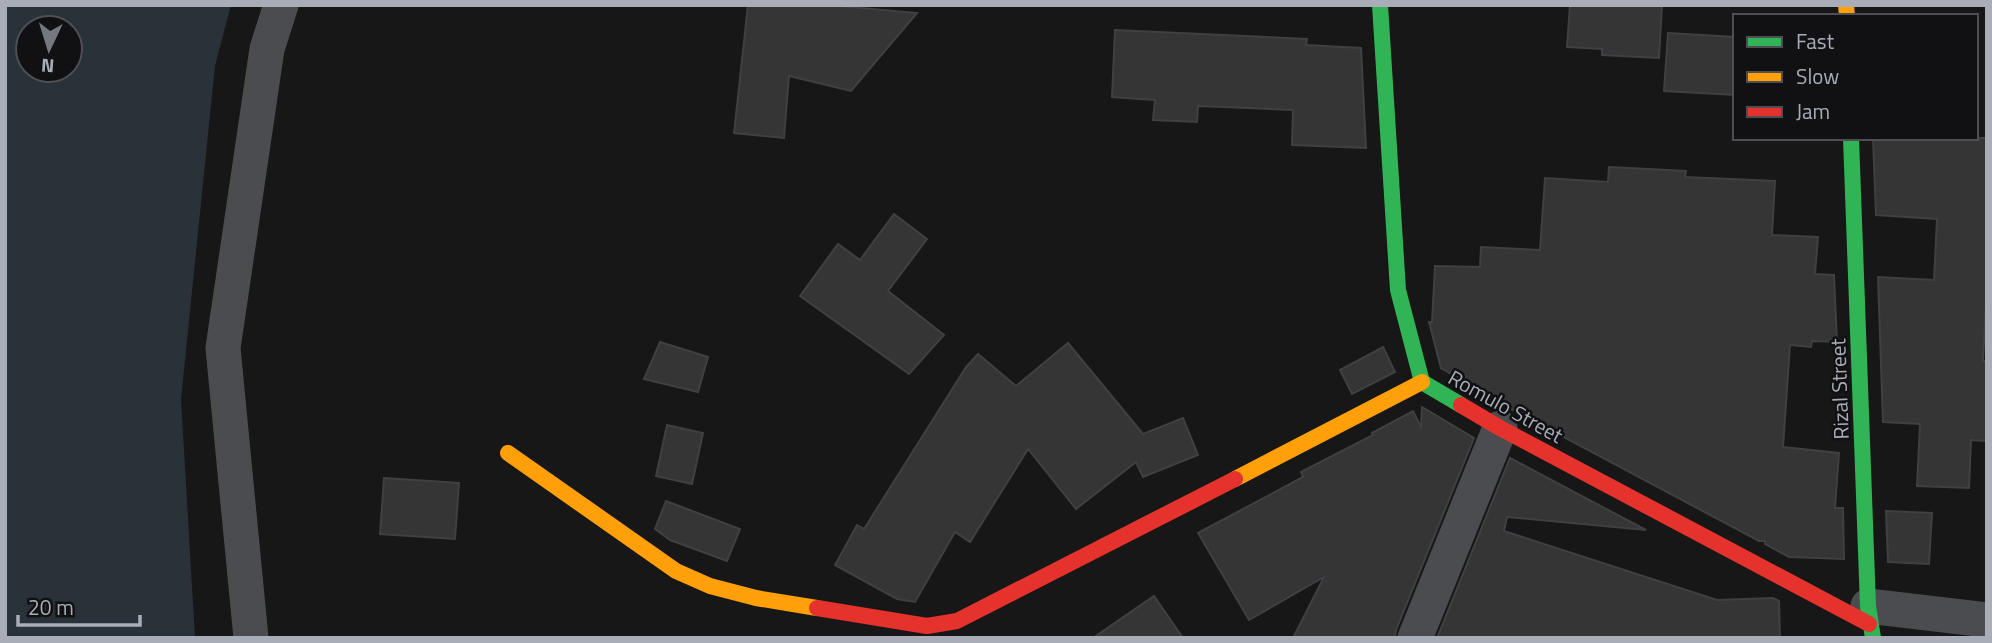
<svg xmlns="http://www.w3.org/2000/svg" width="1992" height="643" viewBox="0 0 1992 643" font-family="'Titillium Web',sans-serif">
<rect width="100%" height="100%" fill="#171717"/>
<path fill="#2a3239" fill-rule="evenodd" d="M 5,5 L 231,5 L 215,66 L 181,399 L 195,638 L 5,638 ZM 28,28 L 70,28 L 70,70 L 28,70 Z"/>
<g fill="#353536" stroke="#3f4043" stroke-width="2">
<polygon points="748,5 828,5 917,13 851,91 789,76 784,138 734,133"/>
<polygon points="1570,5 1662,5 1659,58 1602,55 1602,49 1567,47"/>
<polygon points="1115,30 1307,39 1306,45 1361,48 1366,148 1292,145 1293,110 1198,106 1197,122 1153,120 1155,100 1112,97"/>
<polygon points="1668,33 1735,37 1735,95 1664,91"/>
<polygon points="1873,138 1987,138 1987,283 1983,361 1987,361 1987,441 1971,440 1969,488 1917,486 1920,424 1883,422 1878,277 1934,280 1937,219 1876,215"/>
<polygon points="1609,167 1686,171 1685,177 1775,181 1772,235 1818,237 1815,274 1834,275 1837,342 1812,341 1811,347 1790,345 1783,447 1839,453 1835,508 1843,508 1844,559 1789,557 1765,544 1765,541 1759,541 1511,409 1441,368 1429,322 1432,322 1435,266 1480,267 1481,247 1540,250 1545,178 1608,182"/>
<polygon points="894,214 927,239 888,291 944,335 909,374 800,296 838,244 860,260"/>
<polygon points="660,342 708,357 698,392 644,379"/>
<polygon points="1068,343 1143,434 1183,418 1198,455 1143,477 1136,462 1076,509 1028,449 970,542 955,532 915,602 897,599 835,565 857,525 864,529 966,367 978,354 1016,386"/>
<polygon points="1383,347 1395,372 1352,394 1340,370"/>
<polygon points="1422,407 1474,438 1396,630 1395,638 1293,638 1324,577 1249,620 1198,533 1303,477 1301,472 1373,435 1372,433 1413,411 1421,427"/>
<polygon points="667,425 703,433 692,484 656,476"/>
<polygon points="1510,458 1646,530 1507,517 1504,531 1717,600 1773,598 1779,601 1780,638 1437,638"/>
<polygon points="384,478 459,483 455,539 380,534"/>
<polygon points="666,501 740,529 727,561 670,540 655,529"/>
<polygon points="1886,511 1932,513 1929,564 1888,562"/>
<polygon points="1154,596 1183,638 1093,638"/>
</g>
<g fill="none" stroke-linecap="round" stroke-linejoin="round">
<g stroke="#4b4c50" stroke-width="35">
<polyline points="1868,606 1987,620"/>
<polyline points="251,638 223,348 267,49 281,5"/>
<polyline points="1415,638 1500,428"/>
</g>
<g stroke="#30b455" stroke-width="16">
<polyline points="1380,5 1398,290 1422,382 1461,405"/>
<polyline points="1851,138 1868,606 1873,638"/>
</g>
<g stroke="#ff9f0a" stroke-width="16">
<polyline points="1846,5 1847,16"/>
<polyline points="508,453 676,571 710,586 756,598 817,608"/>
<polyline points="1235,479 1422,382"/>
</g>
<g stroke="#e5322d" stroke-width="16">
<polyline points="1461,405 1500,428 1869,624"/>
<polyline points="817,608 927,626 957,621 1235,479"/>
</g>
</g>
<g text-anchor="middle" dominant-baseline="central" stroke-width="5" stroke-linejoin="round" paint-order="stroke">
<g font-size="21" fill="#a8adb8" stroke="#111113">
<text transform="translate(1839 389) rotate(-92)">Rizal Street</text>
<text transform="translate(1506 406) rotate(29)">Romulo Street</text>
</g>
</g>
<rect width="1992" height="643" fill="none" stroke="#a8adb8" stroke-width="14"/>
<rect x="1733" y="14" width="245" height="126" fill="#111113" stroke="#4d4f55" stroke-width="2"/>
<rect x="1747" y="37" width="35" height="10" fill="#30b455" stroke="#4d4f55" stroke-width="2"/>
<text x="1796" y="49" font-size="21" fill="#a8adb8">Fast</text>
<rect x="1747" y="72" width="35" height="10" fill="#ff9f0a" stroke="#4d4f55" stroke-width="2"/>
<text x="1796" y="84" font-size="21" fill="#a8adb8">Slow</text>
<rect x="1747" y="107" width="35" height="10" fill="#e5322d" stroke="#4d4f55" stroke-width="2"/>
<text x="1796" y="119" font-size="21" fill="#a8adb8">Jam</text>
<g transform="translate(49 49) rotate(184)"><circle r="33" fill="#111113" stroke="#4d4f55" stroke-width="2"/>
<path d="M0-5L12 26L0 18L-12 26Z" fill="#757880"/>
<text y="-10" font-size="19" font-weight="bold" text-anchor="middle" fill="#a8adb8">N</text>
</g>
<path d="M18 615v10h122v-10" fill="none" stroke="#a8adb8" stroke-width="3.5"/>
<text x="28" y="615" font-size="21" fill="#a8adb8" stroke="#111113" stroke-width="5" paint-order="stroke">20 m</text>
</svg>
